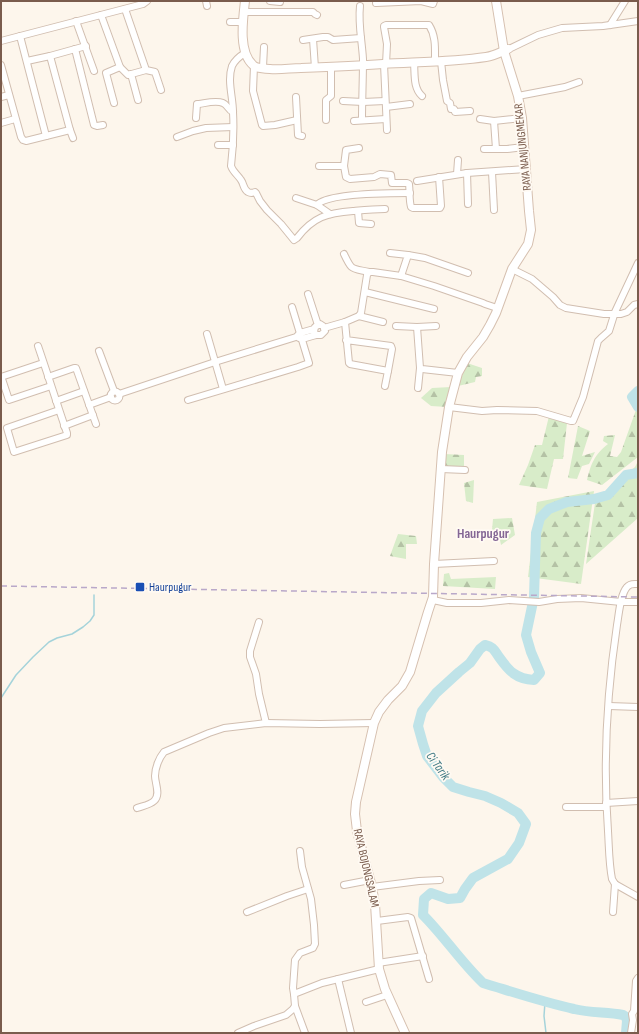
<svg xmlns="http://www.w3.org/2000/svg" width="639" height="1034" viewBox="0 0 639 1034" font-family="'Sofia Sans Condensed',sans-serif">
<defs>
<pattern id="forest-firs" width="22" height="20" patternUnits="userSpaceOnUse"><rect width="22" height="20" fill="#d8ecc9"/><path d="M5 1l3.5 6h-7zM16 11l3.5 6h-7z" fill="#b4c2a5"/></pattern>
</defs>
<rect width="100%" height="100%" fill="#fdf6ec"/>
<g fill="url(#forest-firs)">
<polygon points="467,363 482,368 482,376 476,377 475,382 458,386"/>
<polygon points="451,387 447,407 431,406 421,398 432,388"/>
<path d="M 637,407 L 638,407 L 638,457 L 602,485 L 587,480 C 591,464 594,455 608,444 L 603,441 L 604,436 L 615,435 L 610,456 L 617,457 L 621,452 Z"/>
<polygon points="549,416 567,423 563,459 554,459 547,489 519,485 528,465 535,445 542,445"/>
<polygon points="578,426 590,431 582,456 595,452 589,464 582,466 577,479 568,478"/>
<polygon points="444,454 464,455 464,469 444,468"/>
<polygon points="638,461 638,518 586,564 595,503 635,467"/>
<polygon points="474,480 473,503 466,501 464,483"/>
<polygon points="594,491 581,584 528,577 537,502"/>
<polygon points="512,518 515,535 501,545 498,530 492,530 493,519"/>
<polygon points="398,534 416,536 417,544 406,544 406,559 390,556"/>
<polygon points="449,573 451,579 496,577 495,589 443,586 444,574"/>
</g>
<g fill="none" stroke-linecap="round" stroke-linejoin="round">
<g stroke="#a5d3da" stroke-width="1.5">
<polyline points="1,698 16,675 33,657 49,642 57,638 72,634 83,627 90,621 94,615 94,595"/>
<polyline points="545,1002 544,1016 546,1033"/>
</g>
<g stroke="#bfe3e8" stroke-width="10">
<polyline points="638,391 632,397 638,407"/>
<path d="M 626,1033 L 627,1021 L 626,1017 L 623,1015 C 607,1012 590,1013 574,1009 C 543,1002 513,992 483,983 C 461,962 444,936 423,915 L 424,899 L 431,893 L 448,899 L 460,898 L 465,889 L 473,878 L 508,859 L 519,843 L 526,824 L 518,813 L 501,803 L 485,796 L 469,792 L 453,787 L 443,777 L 427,756 L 423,744 L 418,726 L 422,711 L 436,693 L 459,672 L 470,663 L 480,649 L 485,645 C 494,647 494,650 499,657 C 509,671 516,679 534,680 L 540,673 L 531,652 L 526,635 L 534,597 L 536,533 L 540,518 L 549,509 L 567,502 L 594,499 L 608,495 L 626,475 L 638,473"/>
</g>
<g stroke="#d1beb0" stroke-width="8">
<g id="street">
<polyline points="206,1 207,6"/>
<polyline points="270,1 280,2"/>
<polyline points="376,3 421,1 433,4 434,1"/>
<path d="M 360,6 C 358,24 362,41 363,59 C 363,79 362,100 362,120"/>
<polyline points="125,9 146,70 155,72 161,90"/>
<polyline points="244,12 313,12 315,14 317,15"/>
<polyline points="101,15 120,67"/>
<polyline points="76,21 94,71"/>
<polyline points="230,22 243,22"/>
<polyline points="610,25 625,1"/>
<polyline points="20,36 46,136"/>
<polyline points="313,39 315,68"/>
<polyline points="303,40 323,37 328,37 333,40 361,38"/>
<polyline points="1,41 143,4 147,1"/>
<polyline points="75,49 94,125 97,126 103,125"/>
<polyline points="509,49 538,35 562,28 603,26 638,21"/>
<path d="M 245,53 C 240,56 235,60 232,66 C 227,81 233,97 233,112 C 234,129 233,149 231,166 C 233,172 238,175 241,180 C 244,184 243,189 248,192 C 250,193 253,193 255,192 L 256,193 L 260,201 L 267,210 L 281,224 L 294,240 L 297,238 C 313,217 327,213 353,211 C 364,210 374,209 385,209"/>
<polyline points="50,56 70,130 73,138"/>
<polyline points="27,61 50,56 86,46"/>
<polyline points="441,61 443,80 447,101 450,103 451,109 454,109 455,112 470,111"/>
<path d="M 414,63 C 415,74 413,88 422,96"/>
<polyline points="384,64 387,130"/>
<path d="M 386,64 L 387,44 L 384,27 L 384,26 L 386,25 L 429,25 C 436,36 435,48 435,61"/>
<polyline points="1,65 21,137 23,140 26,141 70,130"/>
<polyline points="254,66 253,91 262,125 263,126 275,125 297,120"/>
<polyline points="263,67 264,47"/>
<polyline points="131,74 138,100"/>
<polyline points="518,96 565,87 579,82"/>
<polyline points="1,97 9,95"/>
<polyline points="296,97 298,135 302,136"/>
<polyline points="343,101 363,102 385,101"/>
<polyline points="114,103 106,73 120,67 128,75 146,70"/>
<polyline points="386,107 410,104"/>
<path d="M 196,118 L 197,104 L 199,104 C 206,103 216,100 223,103 C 228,105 228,110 233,112"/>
<polyline points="480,119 494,121 522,118"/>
<polyline points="326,120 326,100 331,96 331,67"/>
<polyline points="354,121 386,119"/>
<polyline points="494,121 496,149"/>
<polyline points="1,123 15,119"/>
<polyline points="177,137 193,131 206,128 233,127"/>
<polyline points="218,145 233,145"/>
<path d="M 359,148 L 346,150 L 344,166 L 346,177 L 350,179 L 374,177 L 380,174 L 391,175 L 392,183 L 407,183 L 409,184 C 410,192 409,200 411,207 L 413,208 L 440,208 L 441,206 L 439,177"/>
<polyline points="484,149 507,149 524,147"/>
<polyline points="319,166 344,166"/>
<polyline points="492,172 494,210"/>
<polyline points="467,173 468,204"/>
<polyline points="457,174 458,160"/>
<polyline points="417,181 467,173 526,169"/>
<polyline points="296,198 317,205 330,214"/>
<path d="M 317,205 C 327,193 392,193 410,193"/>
<polyline points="358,211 359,223 371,224"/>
<polyline points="390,253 408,255 401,276"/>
<path d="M 344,254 C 352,271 351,268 369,272"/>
<polyline points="408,255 425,258 468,273"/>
<polyline points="512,269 532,279 553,297 560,305 566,308 604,314 621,314 627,312 634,305 638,304"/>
<polyline points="365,292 434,309"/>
<polyline points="308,294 318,325"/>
<polyline points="485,304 497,308"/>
<polyline points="359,316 383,322"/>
<polyline points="396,326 417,327 436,326"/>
<polyline points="417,327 420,368 422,369 458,373"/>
<polyline points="324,328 345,322"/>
<polyline points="207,334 223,389"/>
<polyline points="299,338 302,339 316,335 321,335 325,331 323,326 320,324 315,327 314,332 316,335"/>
<polyline points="346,340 391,346 392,349 388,371 350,364 349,363 345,322 359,316 361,313 367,275 369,272 373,272 401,276 434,286 483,303"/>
<path d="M 38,346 C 48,375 57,404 67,433 L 67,435 L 14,452 L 7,428 L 59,410"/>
<polyline points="99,351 114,391"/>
<polyline points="43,363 4,376 2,377 2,379 9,400 51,386"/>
<polyline points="48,377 74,368 76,368 96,424"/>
<polyline points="385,386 388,371"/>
<polyline points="418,388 420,368"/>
<circle cx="115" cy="396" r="4.5"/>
<polyline points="119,394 215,362 296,337 300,333 314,329"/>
<polyline points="188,400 298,367 309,363 292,307"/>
<polyline points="56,401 84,391"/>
<polyline points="89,405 111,397"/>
<polyline points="449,407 482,411 497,410 537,411 571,421 573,421 583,397 598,341 601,338 609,331 615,312 638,263"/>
<polyline points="64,426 93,415"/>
<polyline points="441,469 465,470"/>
<polyline points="434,564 494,561"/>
<path d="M 638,584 C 634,584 630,583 627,587 C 620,595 619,614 617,625 C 607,692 603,763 608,831 C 609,847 609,864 612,879 L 615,884 L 638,897"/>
<polyline points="433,600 447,603 481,603 509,600 539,602 557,599 581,598 621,602 638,602"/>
<polyline points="259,622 250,651 250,657 256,674 259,694 266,723"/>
<polyline points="609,706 638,707"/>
<polyline points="606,803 638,801"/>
<polyline points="566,807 606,807"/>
<path d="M 137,808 C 142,806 150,805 154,801 C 161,795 155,783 155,776 C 155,768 159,758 164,752 L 209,733 L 224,728 L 266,723 L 320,724 L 374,723"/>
<polyline points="344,885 370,880"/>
<polyline points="372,887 419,881 440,880"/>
<polyline points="247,912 287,896 308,889"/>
<polyline points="613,912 615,884"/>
<polyline points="377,921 408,917 411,918 429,979"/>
<polyline points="378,963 423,956"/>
<polyline points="338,979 351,1033"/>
<polyline points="294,994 293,988 295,960 300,953 313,948 315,944 314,925 311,899 302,867 300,851"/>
<polyline points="366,1002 387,995"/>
<polyline points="295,1006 305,1033"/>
<polyline points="238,1033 254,1026 286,1015 293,1009 295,1006 294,994 322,983 379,969"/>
<polyline points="631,1033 633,1020 632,1014 634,1011 636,981 638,978"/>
</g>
</g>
<g stroke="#d6c0b0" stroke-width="10">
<g id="secondary">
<path d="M 245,1 C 243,19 238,52 253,65 C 255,68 266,69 270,69 C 280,70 291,68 301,68 C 328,67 355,66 383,64 C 417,62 452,62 486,57 C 494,56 501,52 508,49"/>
<polyline points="405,1033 385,989 379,969 375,904 372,887 357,831 355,814 356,802 374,723 379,712 388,700 402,686 410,672 428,612 433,597 434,564 442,452 449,407 458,373 467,357 483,337 490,325 496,313 512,269 528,244 531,230 529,211 522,118 518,96 504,51 496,1"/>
</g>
</g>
<use href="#street" stroke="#fff" stroke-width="6"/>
<use href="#secondary" stroke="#fff" stroke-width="8"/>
<polyline stroke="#b9a8c9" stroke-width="1.5" stroke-dasharray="6 4" stroke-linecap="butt" points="1,586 638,597"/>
</g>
<rect fill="#1a4fb4" stroke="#fffaf3" stroke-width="1.5" x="135" y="582" width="10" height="10" rx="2"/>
<g text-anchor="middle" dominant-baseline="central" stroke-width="3.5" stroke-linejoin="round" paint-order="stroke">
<g font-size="12" fill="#7a5c4d" stroke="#fffaf3">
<text transform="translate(523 147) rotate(-96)">RAYA NANJUNGMEKAR</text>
<text transform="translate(366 868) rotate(77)">RAYA BOJONGSALAM</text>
</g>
<g font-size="12" fill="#164399" stroke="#fffaf3" text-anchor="start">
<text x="149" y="587">Haurpugur</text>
</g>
<g font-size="13" font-style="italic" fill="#437c86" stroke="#fffaf3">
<text transform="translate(438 766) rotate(54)">Ci Tarik</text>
</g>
<g font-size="14" font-weight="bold" fill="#846695" stroke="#fffaf3">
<text x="483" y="533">Haurpugur</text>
</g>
</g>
<rect width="639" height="1034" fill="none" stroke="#7a5c4d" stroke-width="4"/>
</svg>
